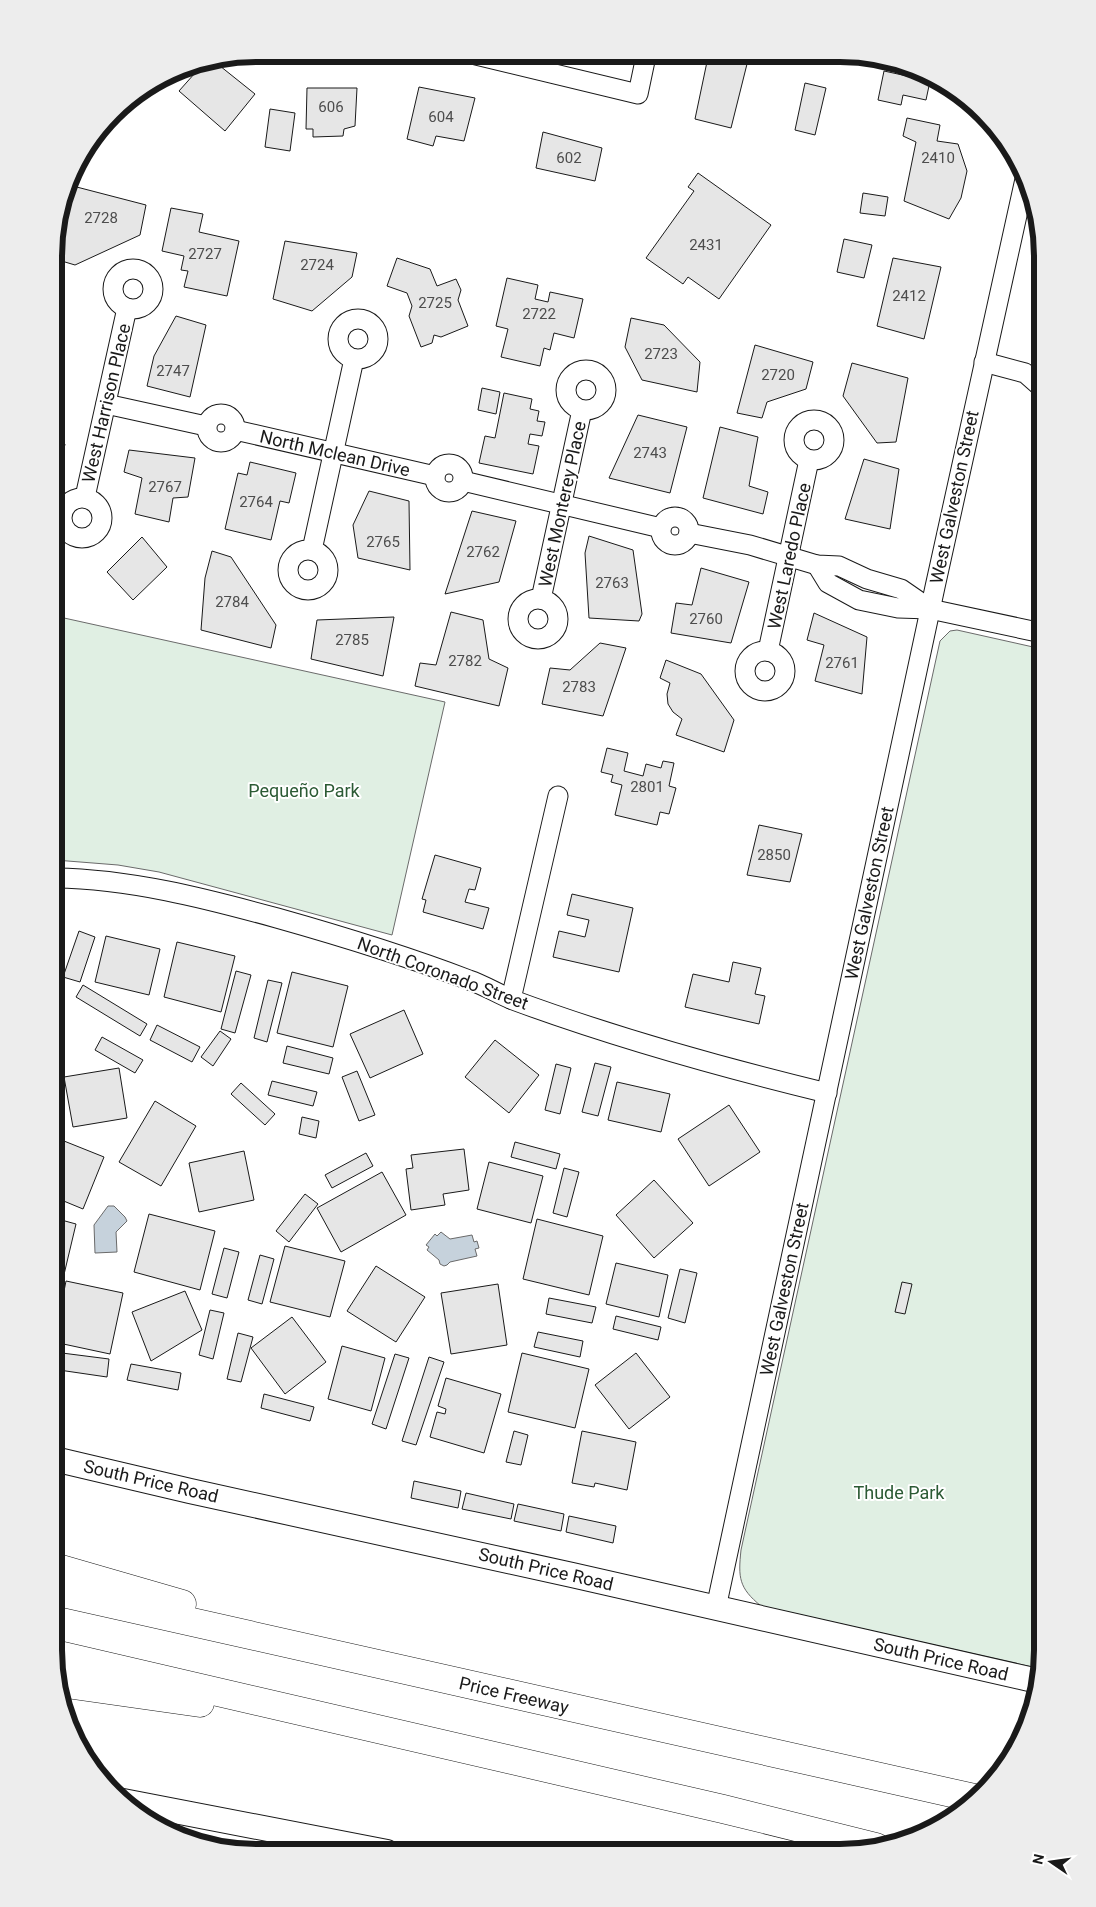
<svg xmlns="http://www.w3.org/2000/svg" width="1096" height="1907" viewBox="0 0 1096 1907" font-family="Roboto,sans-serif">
<rect width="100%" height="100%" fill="#fff"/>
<g fill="#e0efe3" stroke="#6a6a6a">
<polygon points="55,616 445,702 392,935 159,872 118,865 55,860"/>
<path d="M 957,630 L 1042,649 L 1041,1669 L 761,1606 C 739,1588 738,1578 741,1550 L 940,641 L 950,631 Z"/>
</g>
<g fill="#c6d2dc" stroke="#6a6a6a">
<polygon points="108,1206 114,1206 125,1217 127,1221 116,1232 117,1252 95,1253 94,1225"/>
<polygon points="441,1232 450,1239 472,1235 474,1242 477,1241 479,1248 475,1249 477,1256 450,1262 447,1265 444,1266 440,1264 439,1260 427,1250 429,1247 426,1245 435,1234 437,1236"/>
</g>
<g fill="#e6e6e6" stroke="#1a1a1a">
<polygon points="708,57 719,57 747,64 731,128 695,119"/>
<polygon points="215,62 255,94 225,131 179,91 203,64"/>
<polygon points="884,71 930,81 926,100 903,95 901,105 878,100"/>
<polygon points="805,83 826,88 815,135 795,130"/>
<polygon points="419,87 475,98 464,141 436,136 433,146 407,139"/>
<polygon points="307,88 357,88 355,126 344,129 343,136 313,137 313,129 306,129"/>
<polygon points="270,109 295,113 290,151 265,147"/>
<polygon points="907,118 940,125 937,141 958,144 967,171 961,198 949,219 904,201 916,142 903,136"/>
<polygon points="543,132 602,148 595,181 536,168"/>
<polygon points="698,173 771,225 719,299 688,277 683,284 646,258 694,191 688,187"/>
<polygon points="69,185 146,205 140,235 75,265 55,259 55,230"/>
<polygon points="863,193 888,197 885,216 860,213"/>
<polygon points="171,208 203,214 199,232 239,241 227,296 184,287 188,271 181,270 184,256 162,251"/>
<polygon points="844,239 872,245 864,278 837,272"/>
<polygon points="285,241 357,253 352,277 312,311 273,299"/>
<polygon points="397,258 430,269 437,286 456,279 461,290 458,300 468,326 441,337 434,335 432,343 421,347 409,316 412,306 407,293 387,286"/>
<polygon points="893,258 941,267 924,339 877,326"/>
<polygon points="507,278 538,285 535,299 548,302 550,292 583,299 574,338 554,333 550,350 544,348 540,366 501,357 508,329 496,326"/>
<polygon points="176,316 206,325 190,397 147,386 154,356"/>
<polygon points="631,318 664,325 700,362 697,392 642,380 625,347"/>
<polygon points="755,345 813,362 806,389 767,402 762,418 737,413"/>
<polygon points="852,363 908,378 896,442 877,443 843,396"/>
<polygon points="482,388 500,392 496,414 478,410"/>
<polygon points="504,393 532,399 530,409 539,411 537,421 545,422 542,436 530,434 528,444 539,446 533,474 479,463 485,436 495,438"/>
<polygon points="638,415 687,427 670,493 609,478"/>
<polygon points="720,427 758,437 749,486 768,492 763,514 703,498"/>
<polygon points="55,442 65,444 60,469 55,469"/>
<polygon points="129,450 195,458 188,497 173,498 169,522 135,514 142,478 124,472"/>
<polygon points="864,459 899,469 890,529 845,519"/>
<polygon points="250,462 296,473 289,503 280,501 271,540 225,529 238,473 247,475"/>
<polygon points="369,491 409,501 410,570 358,558 353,525"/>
<polygon points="472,511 516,521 499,582 445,594"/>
<polygon points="589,536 633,550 642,614 639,621 589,618 585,553"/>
<polygon points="142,537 167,567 133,600 107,572"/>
<polygon points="212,551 231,557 276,625 271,648 201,630 205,578"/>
<polygon points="701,568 749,582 731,643 671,633 676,603 692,605"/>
<polygon points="451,612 483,620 489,659 508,668 499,706 415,686 420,663 436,665"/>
<polygon points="814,613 867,637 862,694 815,681 824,645 807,640"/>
<polygon points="394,617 383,676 311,659 317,620"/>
<polygon points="600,643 626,648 603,716 542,704 550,668 570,670"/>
<polygon points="666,660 701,674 734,720 724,752 676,735 682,719 673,712 668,704 667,694 670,683 660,678"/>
<polygon points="607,748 628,753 624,771 643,776 646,764 661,768 663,761 674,763 669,786 676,788 669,814 660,812 657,825 615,815 622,785 611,782 613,775 601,772"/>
<polygon points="759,825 802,834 790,882 747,875"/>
<polygon points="435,855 481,868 475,890 469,889 465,902 489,908 483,929 423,912 426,900 422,899"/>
<polygon points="572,894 633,908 619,972 553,957 559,931 585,937 589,920 567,915"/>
<polygon points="79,931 95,937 80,982 63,977"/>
<polygon points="106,936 160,949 149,995 95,982"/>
<polygon points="177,942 235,956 221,1012 164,997"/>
<polygon points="733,962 761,968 755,994 765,996 759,1024 685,1007 693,974 729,982"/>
<polygon points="236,971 251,975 235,1033 221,1029"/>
<polygon points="292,972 348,986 333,1047 277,1033"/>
<polygon points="268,980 282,983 267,1042 254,1038"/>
<polygon points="83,985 147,1024 140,1036 76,997"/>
<polygon points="404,1010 423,1054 370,1078 350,1034"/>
<polygon points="157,1025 200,1047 192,1062 150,1040"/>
<polygon points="220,1031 231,1039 213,1066 201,1057"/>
<polygon points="102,1037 143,1060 135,1073 95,1050"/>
<polygon points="495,1040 539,1075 509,1113 465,1077"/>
<polygon points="287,1046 333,1058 329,1074 283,1063"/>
<polygon points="595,1063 611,1067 598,1116 582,1112"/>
<polygon points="556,1064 571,1068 560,1114 545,1110"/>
<polygon points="119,1068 127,1118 73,1127 64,1077"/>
<polygon points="357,1071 375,1115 359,1121 342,1077"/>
<polygon points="272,1081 317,1092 313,1106 268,1095"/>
<polygon points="617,1082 670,1094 661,1132 608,1120"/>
<polygon points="241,1083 275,1114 265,1125 231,1094"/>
<polygon points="155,1101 196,1126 161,1186 119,1162"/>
<polygon points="729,1105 760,1152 709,1186 678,1139"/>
<polygon points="302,1117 319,1121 316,1138 299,1134"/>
<polygon points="54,1137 104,1157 83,1209 54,1197"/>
<polygon points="515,1142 560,1154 556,1169 511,1157"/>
<polygon points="464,1149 469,1190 443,1194 445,1205 411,1210 406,1169 413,1168 411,1155"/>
<polygon points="244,1151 254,1200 199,1212 189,1163"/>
<polygon points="366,1153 373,1166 332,1188 325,1175"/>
<polygon points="489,1162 543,1176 531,1223 477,1209"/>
<polygon points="564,1168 579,1172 567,1217 553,1213"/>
<polygon points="382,1172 406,1215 341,1252 317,1208"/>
<polygon points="654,1180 693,1223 654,1258 616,1215"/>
<polygon points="305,1194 318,1204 289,1242 276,1231"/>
<polygon points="149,1214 215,1231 200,1290 134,1272"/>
<polygon points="54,1218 76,1224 62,1283 54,1281"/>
<polygon points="537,1219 603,1236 589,1295 523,1279"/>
<polygon points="285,1246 345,1261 330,1317 270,1302"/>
<polygon points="224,1248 239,1252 227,1298 212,1294"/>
<polygon points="260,1255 274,1259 262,1304 248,1300"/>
<polygon points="616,1263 668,1275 659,1317 606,1304"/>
<polygon points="376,1266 425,1297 396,1342 347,1311"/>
<polygon points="680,1269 697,1273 685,1323 668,1318"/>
<polygon points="66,1281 123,1293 110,1354 54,1342"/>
<polygon points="902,1282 912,1284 905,1314 895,1312"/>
<polygon points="498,1284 507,1345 451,1354 441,1293"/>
<polygon points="185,1291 202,1330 151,1361 132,1312"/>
<polygon points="549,1298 596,1307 592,1323 546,1314"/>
<polygon points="210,1310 224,1313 213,1359 199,1355"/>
<polygon points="616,1316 661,1327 658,1340 613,1329"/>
<polygon points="292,1317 326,1362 285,1394 251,1348"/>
<polygon points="538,1332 583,1341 580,1357 534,1347"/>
<polygon points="238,1333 253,1337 241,1382 227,1379"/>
<polygon points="342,1346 385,1358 371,1411 328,1399"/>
<polygon points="62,1353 109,1359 107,1377 59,1370"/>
<polygon points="522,1353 589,1369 575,1428 508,1412"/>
<polygon points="636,1353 670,1397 629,1429 595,1385"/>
<polygon points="395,1354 409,1358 386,1429 372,1424"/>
<polygon points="429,1357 444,1362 416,1445 402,1441"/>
<polygon points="131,1364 181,1373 178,1390 127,1380"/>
<polygon points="446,1378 501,1394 484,1453 430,1437 437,1412 445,1414 446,1409 438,1406"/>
<polygon points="264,1394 314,1407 310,1421 261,1408"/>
<polygon points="514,1431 528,1435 521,1465 506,1462"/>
<polygon points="582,1431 636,1442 627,1490 595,1483 594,1487 572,1483"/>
<polygon points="414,1481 461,1491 458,1508 411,1498"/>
<polygon points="466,1493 514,1504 511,1519 462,1509"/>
<polygon points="518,1504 564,1514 561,1531 514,1521"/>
<polygon points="569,1516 616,1526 613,1543 566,1532"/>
</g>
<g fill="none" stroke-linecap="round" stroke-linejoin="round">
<g stroke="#1a1a1a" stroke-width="21">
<g id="minor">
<polyline points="476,55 638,94 646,56"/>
<circle cx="133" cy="289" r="20"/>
<circle cx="358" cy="339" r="20"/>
<polyline points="984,362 1025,373 1042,388"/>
<circle cx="586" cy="390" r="20"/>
<polyline points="106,404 206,426"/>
<circle cx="221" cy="428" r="14"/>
<circle cx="814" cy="440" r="20"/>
<polyline points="235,430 435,476"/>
<circle cx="449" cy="478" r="14"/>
<polyline points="463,481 661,528"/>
<polyline points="85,497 127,308"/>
<circle cx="82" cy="518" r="20"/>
<circle cx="675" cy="531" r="14"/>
<polyline points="689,533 750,545 817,565 839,566 867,579 901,589 930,609"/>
<circle cx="308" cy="570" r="20"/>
<polyline points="312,550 354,359"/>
<polyline points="817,565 828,583 859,600 898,608 930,609 1042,633"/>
<circle cx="538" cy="619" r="20"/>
<polyline points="541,599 582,410"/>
<circle cx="765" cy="671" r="20"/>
<polyline points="768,651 809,460"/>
<path d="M 55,878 C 130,879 204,898 277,918 C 341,936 406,956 469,980 C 484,985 498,994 513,1000 C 616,1038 720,1067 827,1093"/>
<polyline points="511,999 558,796"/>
<polyline points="716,1608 935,587 1025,179"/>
</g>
</g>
<g stroke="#1a1a1a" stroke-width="26">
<g id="major">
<polyline points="54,1459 190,1491 572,1575 1038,1681"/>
<polyline points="123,1801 387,1852"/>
</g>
</g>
<g stroke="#1a1a1a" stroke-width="29">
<g id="highway">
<polyline points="54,1567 182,1604"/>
<polyline points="54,1591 974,1798"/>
<polyline points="54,1654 723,1809 876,1847"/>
<polyline points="59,1683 200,1703"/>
</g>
</g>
<use href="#minor" stroke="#fff" stroke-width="19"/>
<use href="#major" stroke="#fff" stroke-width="24"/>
<use href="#highway" stroke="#fff" stroke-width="28"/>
</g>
<g text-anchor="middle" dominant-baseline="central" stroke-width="4" stroke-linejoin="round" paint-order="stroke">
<g font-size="15" fill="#4d4d4d">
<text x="331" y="107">606</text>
<text x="441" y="117">604</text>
<text x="569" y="158">602</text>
<text x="938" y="158">2410</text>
<text x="101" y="218">2728</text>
<text x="706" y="245">2431</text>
<text x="205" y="254">2727</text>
<text x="317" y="265">2724</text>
<text x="909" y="296">2412</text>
<text x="435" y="303">2725</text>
<text x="539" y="314">2722</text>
<text x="661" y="354">2723</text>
<text x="173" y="371">2747</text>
<text x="778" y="375">2720</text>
<text x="650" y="453">2743</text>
<text x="165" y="487">2767</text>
<text x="256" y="502">2764</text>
<text x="383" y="542">2765</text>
<text x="483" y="552">2762</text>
<text x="612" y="583">2763</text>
<text x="232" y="602">2784</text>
<text x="706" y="619">2760</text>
<text x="352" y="640">2785</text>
<text x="465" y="661">2782</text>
<text x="842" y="663">2761</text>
<text x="579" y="687">2783</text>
<text x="647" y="787">2801</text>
<text x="774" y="855">2850</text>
</g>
<g font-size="18" fill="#1a1a1a" stroke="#fff">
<text transform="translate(106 403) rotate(-77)">West Harrison Place</text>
<text transform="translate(335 453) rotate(13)">North Mclean Drive</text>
<text transform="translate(954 497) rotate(-78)">West Galveston Street</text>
<text transform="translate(562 504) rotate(-78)">West Monterey Place</text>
<text transform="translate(789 556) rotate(-78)">West Laredo Place</text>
<text transform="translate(869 893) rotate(-78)">West Galveston Street</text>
<text transform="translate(443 973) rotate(20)">North Coronado Street</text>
<text transform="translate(784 1289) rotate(-78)">West Galveston Street</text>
<text transform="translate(151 1481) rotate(13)">South Price Road</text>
<text transform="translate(546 1569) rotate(13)">South Price Road</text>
<text transform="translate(941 1659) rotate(13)">South Price Road</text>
<text transform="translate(514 1695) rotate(13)">Price Freeway</text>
</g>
<g font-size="18" fill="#2b5a34" stroke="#fff">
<text x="304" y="790">Pequeño Park</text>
<text x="899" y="1492">Thude Park</text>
</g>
</g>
<path d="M0 0H1096V1907H0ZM256 62H840A194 194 0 0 1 1034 256V1650A194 194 0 0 1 840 1844H256A194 194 0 0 1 62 1650V256A194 194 0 0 1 256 62Z" fill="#ededed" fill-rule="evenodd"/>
<path fill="none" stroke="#1a1a1a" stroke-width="6" d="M256 62H840A194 194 0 0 1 1034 256V1650A194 194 0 0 1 840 1844H256A194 194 0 0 1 62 1650V256A194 194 0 0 1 256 62Z"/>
<g transform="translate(1051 1862) rotate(283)" stroke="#ffffff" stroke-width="4" paint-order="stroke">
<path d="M0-4L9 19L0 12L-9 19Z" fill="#1a1a1a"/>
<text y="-8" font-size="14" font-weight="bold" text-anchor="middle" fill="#1a1a1a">N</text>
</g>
</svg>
